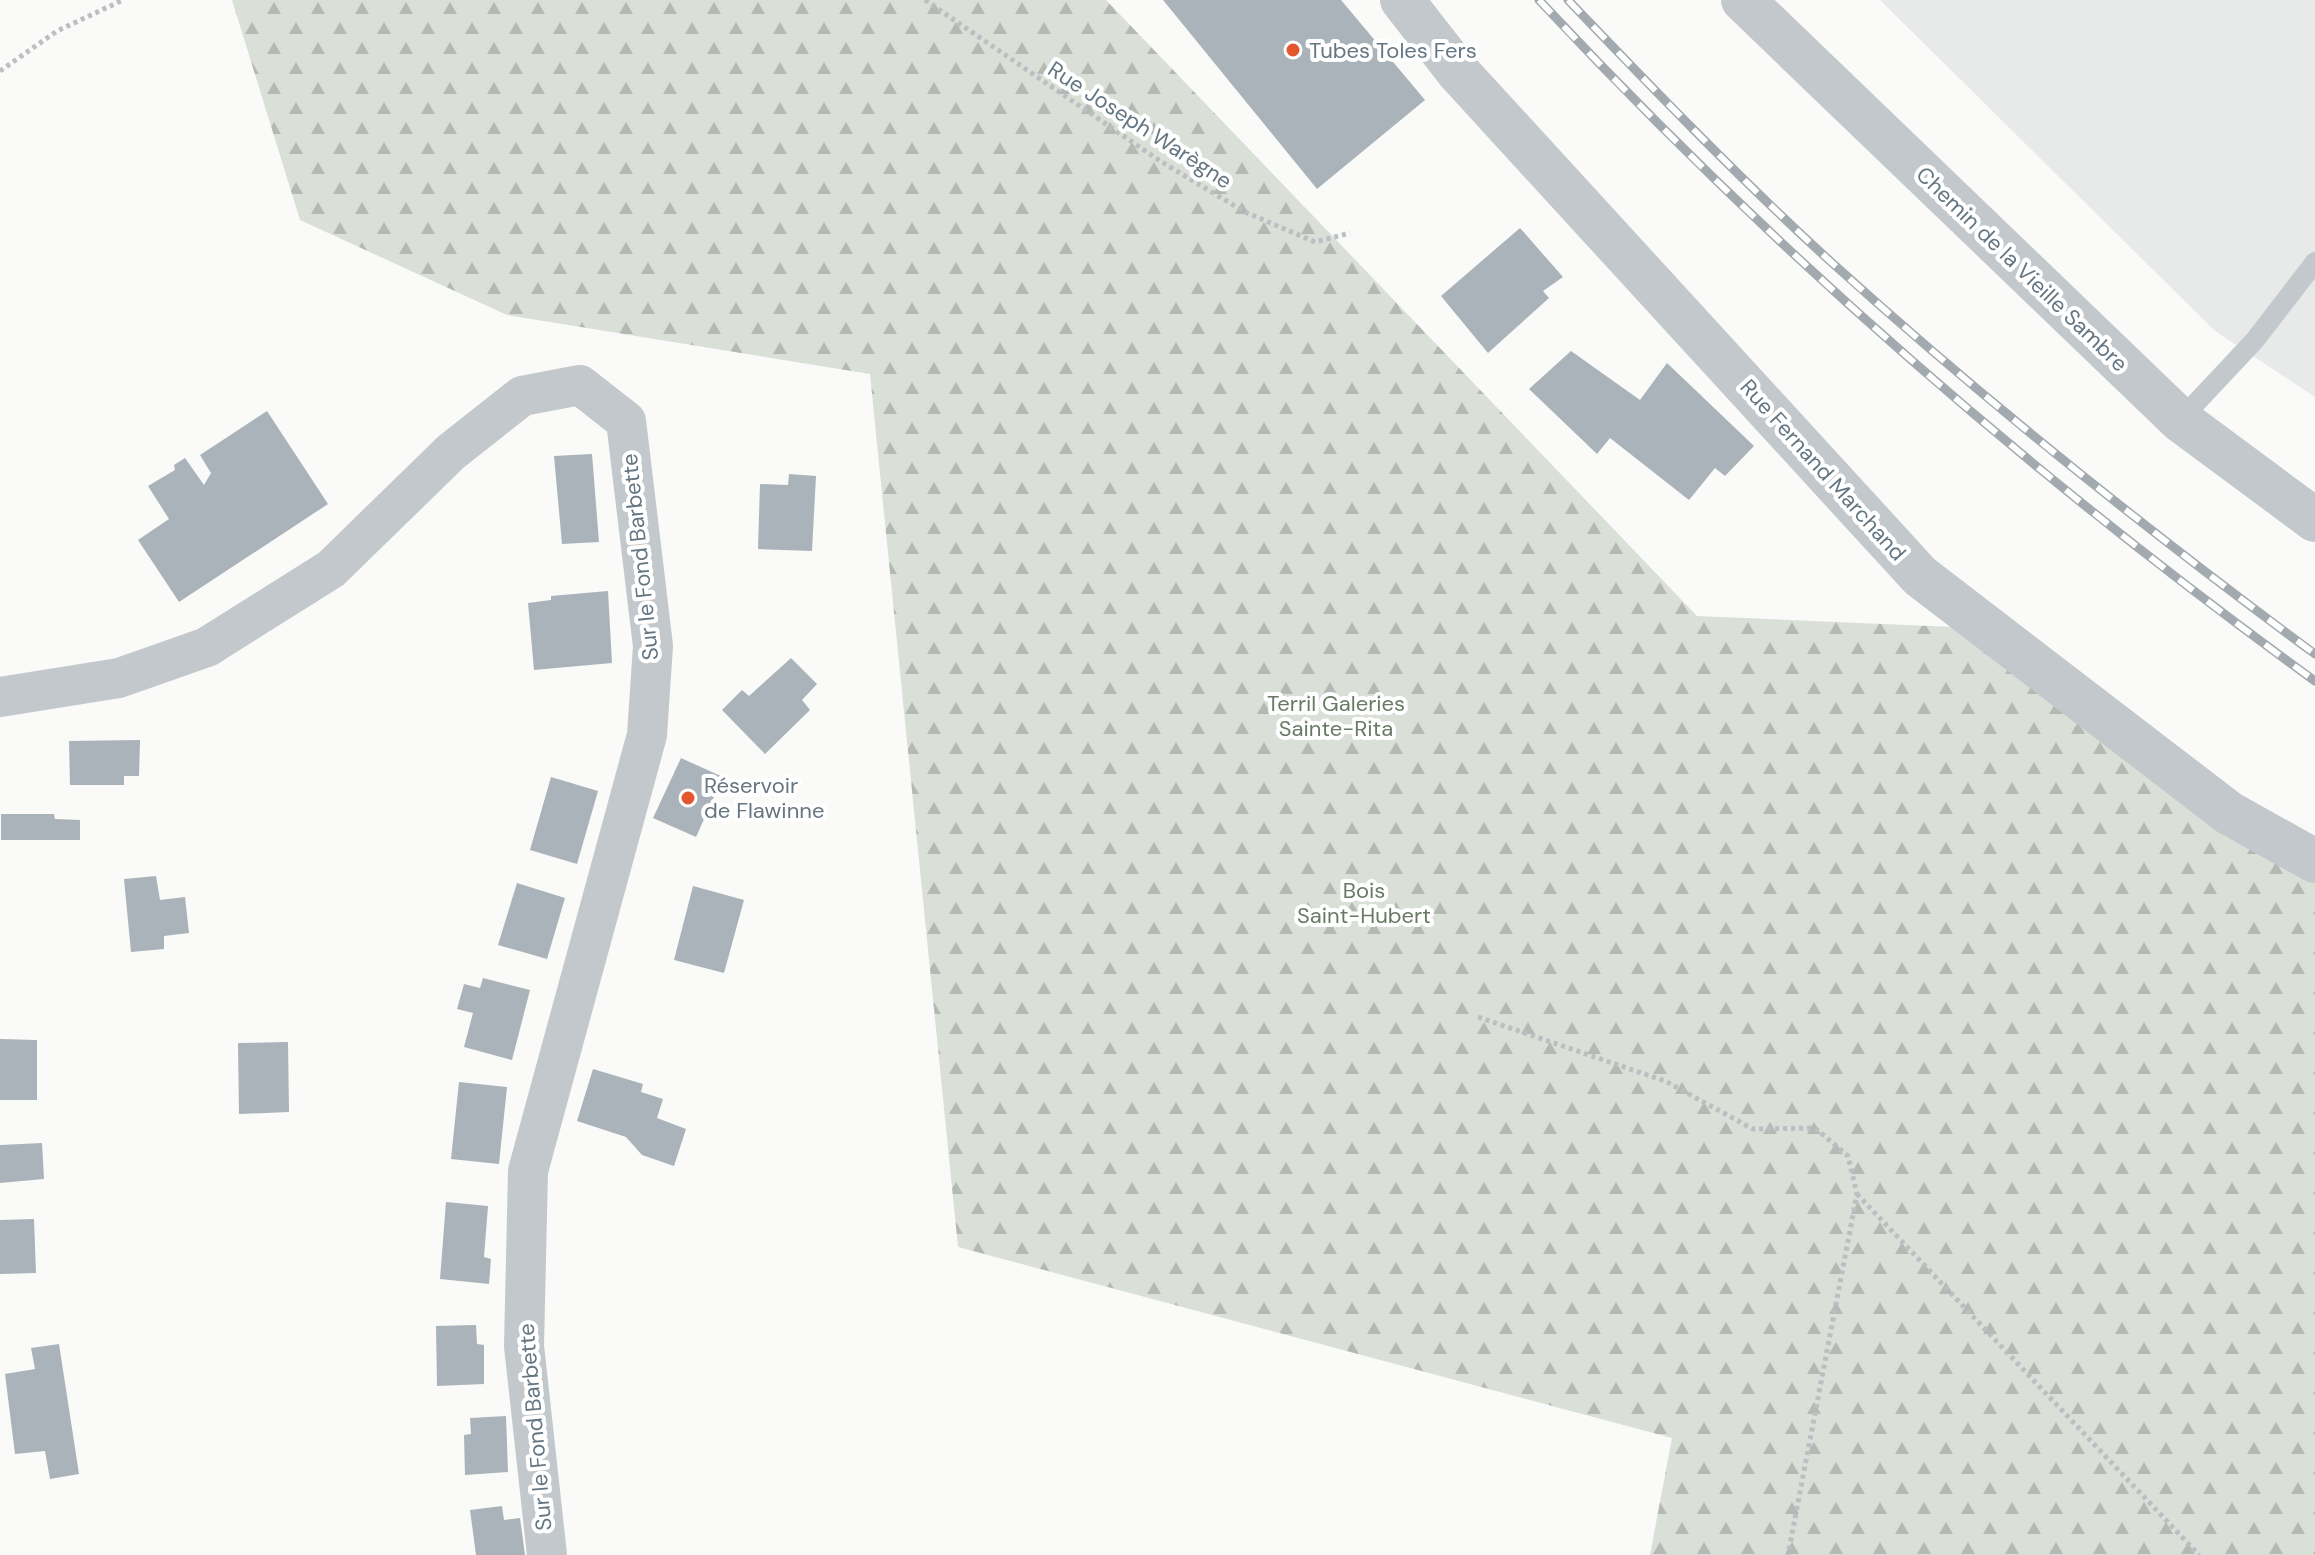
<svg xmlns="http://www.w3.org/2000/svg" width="2315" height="1555" viewBox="0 0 2315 1555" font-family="'DM Sans',sans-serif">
<defs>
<pattern id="forest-firs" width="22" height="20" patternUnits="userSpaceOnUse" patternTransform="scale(2)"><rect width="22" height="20" fill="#dadfd7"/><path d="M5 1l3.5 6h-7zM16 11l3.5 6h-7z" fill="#b4b9b4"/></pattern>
</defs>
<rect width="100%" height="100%" fill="#fafaf8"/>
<polygon fill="#e8e9e9" points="1880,0 2315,0 2315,397 2215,331"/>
<polygon fill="url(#forest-firs)" points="232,0 1106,0 1697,616 1953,627 2315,859 2315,1555 1650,1555 1672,1438 958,1247 870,374 507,315 300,220"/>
<g fill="#aab3b9">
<polygon points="1163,0 1341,0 1425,100 1317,189"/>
<polygon points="1520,228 1563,277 1543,291 1549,298 1488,353 1441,296"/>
<polygon points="1571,351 1640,400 1667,363 1754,446 1725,476 1715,468 1689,500 1610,438 1597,454 1529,389"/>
<polygon points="267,411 328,504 179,602 138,540 169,519 148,486 175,470 174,465 185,458 204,485 211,473 200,455"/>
<polygon points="592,454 599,542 562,544 554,456"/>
<polygon points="789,474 816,476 812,551 758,549 760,484 788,485"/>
<polygon points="608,591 612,663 534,670 528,603 551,600 551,596"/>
<polygon points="791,658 817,684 802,700 810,710 765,754 722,710 742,690 749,696"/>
<polygon points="140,740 139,776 124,776 124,785 70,785 69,741"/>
<polygon points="681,758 723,777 696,837 653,818"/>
<polygon points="551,777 598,791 577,864 530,850"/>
<polygon points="1,814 54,814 55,819 80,820 80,840 1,840"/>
<polygon points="156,876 160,900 185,897 189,933 164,936 164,949 131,952 124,879"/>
<polygon points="517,883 565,898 547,959 498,945"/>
<polygon points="693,886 744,900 724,973 674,960"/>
<polygon points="483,978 530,990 512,1060 464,1047 473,1013 457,1009 464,984 480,988"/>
<polygon points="0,1039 37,1040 37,1100 0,1100"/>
<polygon points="288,1042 289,1112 239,1114 238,1043"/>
<polygon points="593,1069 643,1084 641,1092 663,1099 657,1118 686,1129 674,1166 642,1155 626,1137 577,1121"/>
<polygon points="459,1082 507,1087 499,1164 451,1159"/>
<polygon points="42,1143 44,1179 0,1183 0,1145"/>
<polygon points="446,1202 488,1206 484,1257 491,1259 489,1284 440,1279"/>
<polygon points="34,1219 36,1273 0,1274 0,1220"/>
<polygon points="476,1325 477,1344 484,1345 484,1384 437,1386 436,1326"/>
<polygon points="59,1344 79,1474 50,1479 45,1451 15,1454 5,1374 35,1369 31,1348"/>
<polygon points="506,1416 508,1472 465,1475 464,1435 471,1434 470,1418"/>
<polygon points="502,1506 504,1520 520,1518 525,1555 476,1555 470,1510"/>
</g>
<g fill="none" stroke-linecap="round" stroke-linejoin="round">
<g stroke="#bbbfc2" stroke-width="5" stroke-dasharray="4 4" stroke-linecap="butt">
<polyline points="925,0 1160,161 1245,212 1315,242 1350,233"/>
<polyline points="0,71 57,31 123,0"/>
<polyline points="1478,1017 1665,1081 1753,1129 1815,1128 1848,1156 1857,1194 1788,1555"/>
<polyline points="1857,1194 2199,1555"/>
</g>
<polyline stroke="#c3c8cc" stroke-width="20" points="2180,420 2255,340 2315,262"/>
<polyline stroke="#c3c8cc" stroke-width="40" points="0,697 119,678 207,647 331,569 451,452 522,396 580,385 626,421 653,646 647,735 528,1171 524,1346 547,1555"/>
<g stroke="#c3c8cc" stroke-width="44">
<polyline points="1402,0 1459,73 1920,576 2229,813 2315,861"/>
<polyline points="1743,0 2180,420 2315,520"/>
</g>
<g stroke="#a2aab0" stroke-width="9">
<g id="rail">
<path d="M 1539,0 C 1774,252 2036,479 2315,681"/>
<path d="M 1568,0 C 1653,89 1739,178 1830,261 C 1984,400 2148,531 2315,654"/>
</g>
</g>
<use href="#rail" stroke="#fff" stroke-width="6" stroke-dasharray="18" stroke-linecap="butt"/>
</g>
<g fill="#e4572e" stroke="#fff" stroke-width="3">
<circle cx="1293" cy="50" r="8"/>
<circle cx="688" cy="798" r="8"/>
</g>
<g text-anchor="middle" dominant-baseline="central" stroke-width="8" stroke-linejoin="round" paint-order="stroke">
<g font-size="22" fill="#657683" stroke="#fff" text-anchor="start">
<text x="1309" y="50">Tubes Toles Fers</text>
<text x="704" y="785">Réservoir<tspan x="704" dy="25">de Flawinne</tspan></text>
</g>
<g font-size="22" fill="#657683" stroke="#fff">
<text transform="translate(1140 125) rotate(33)">Rue Joseph Warègne</text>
<text transform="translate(2022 269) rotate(44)">Chemin de la Vieille Sambre</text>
<text transform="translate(1823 470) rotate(48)">Rue Fernand Marchand</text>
<text transform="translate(640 557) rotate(-96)">Sur le Fond Barbette</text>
<text transform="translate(535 1427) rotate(-95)">Sur le Fond Barbette</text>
</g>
<g font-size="22" fill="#687a64" stroke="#fff">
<text x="1336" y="703">Terril Galeries<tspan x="1336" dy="25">Sainte-Rita</tspan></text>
<text x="1364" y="890">Bois<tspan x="1364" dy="25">Saint-Hubert</tspan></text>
</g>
</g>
</svg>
